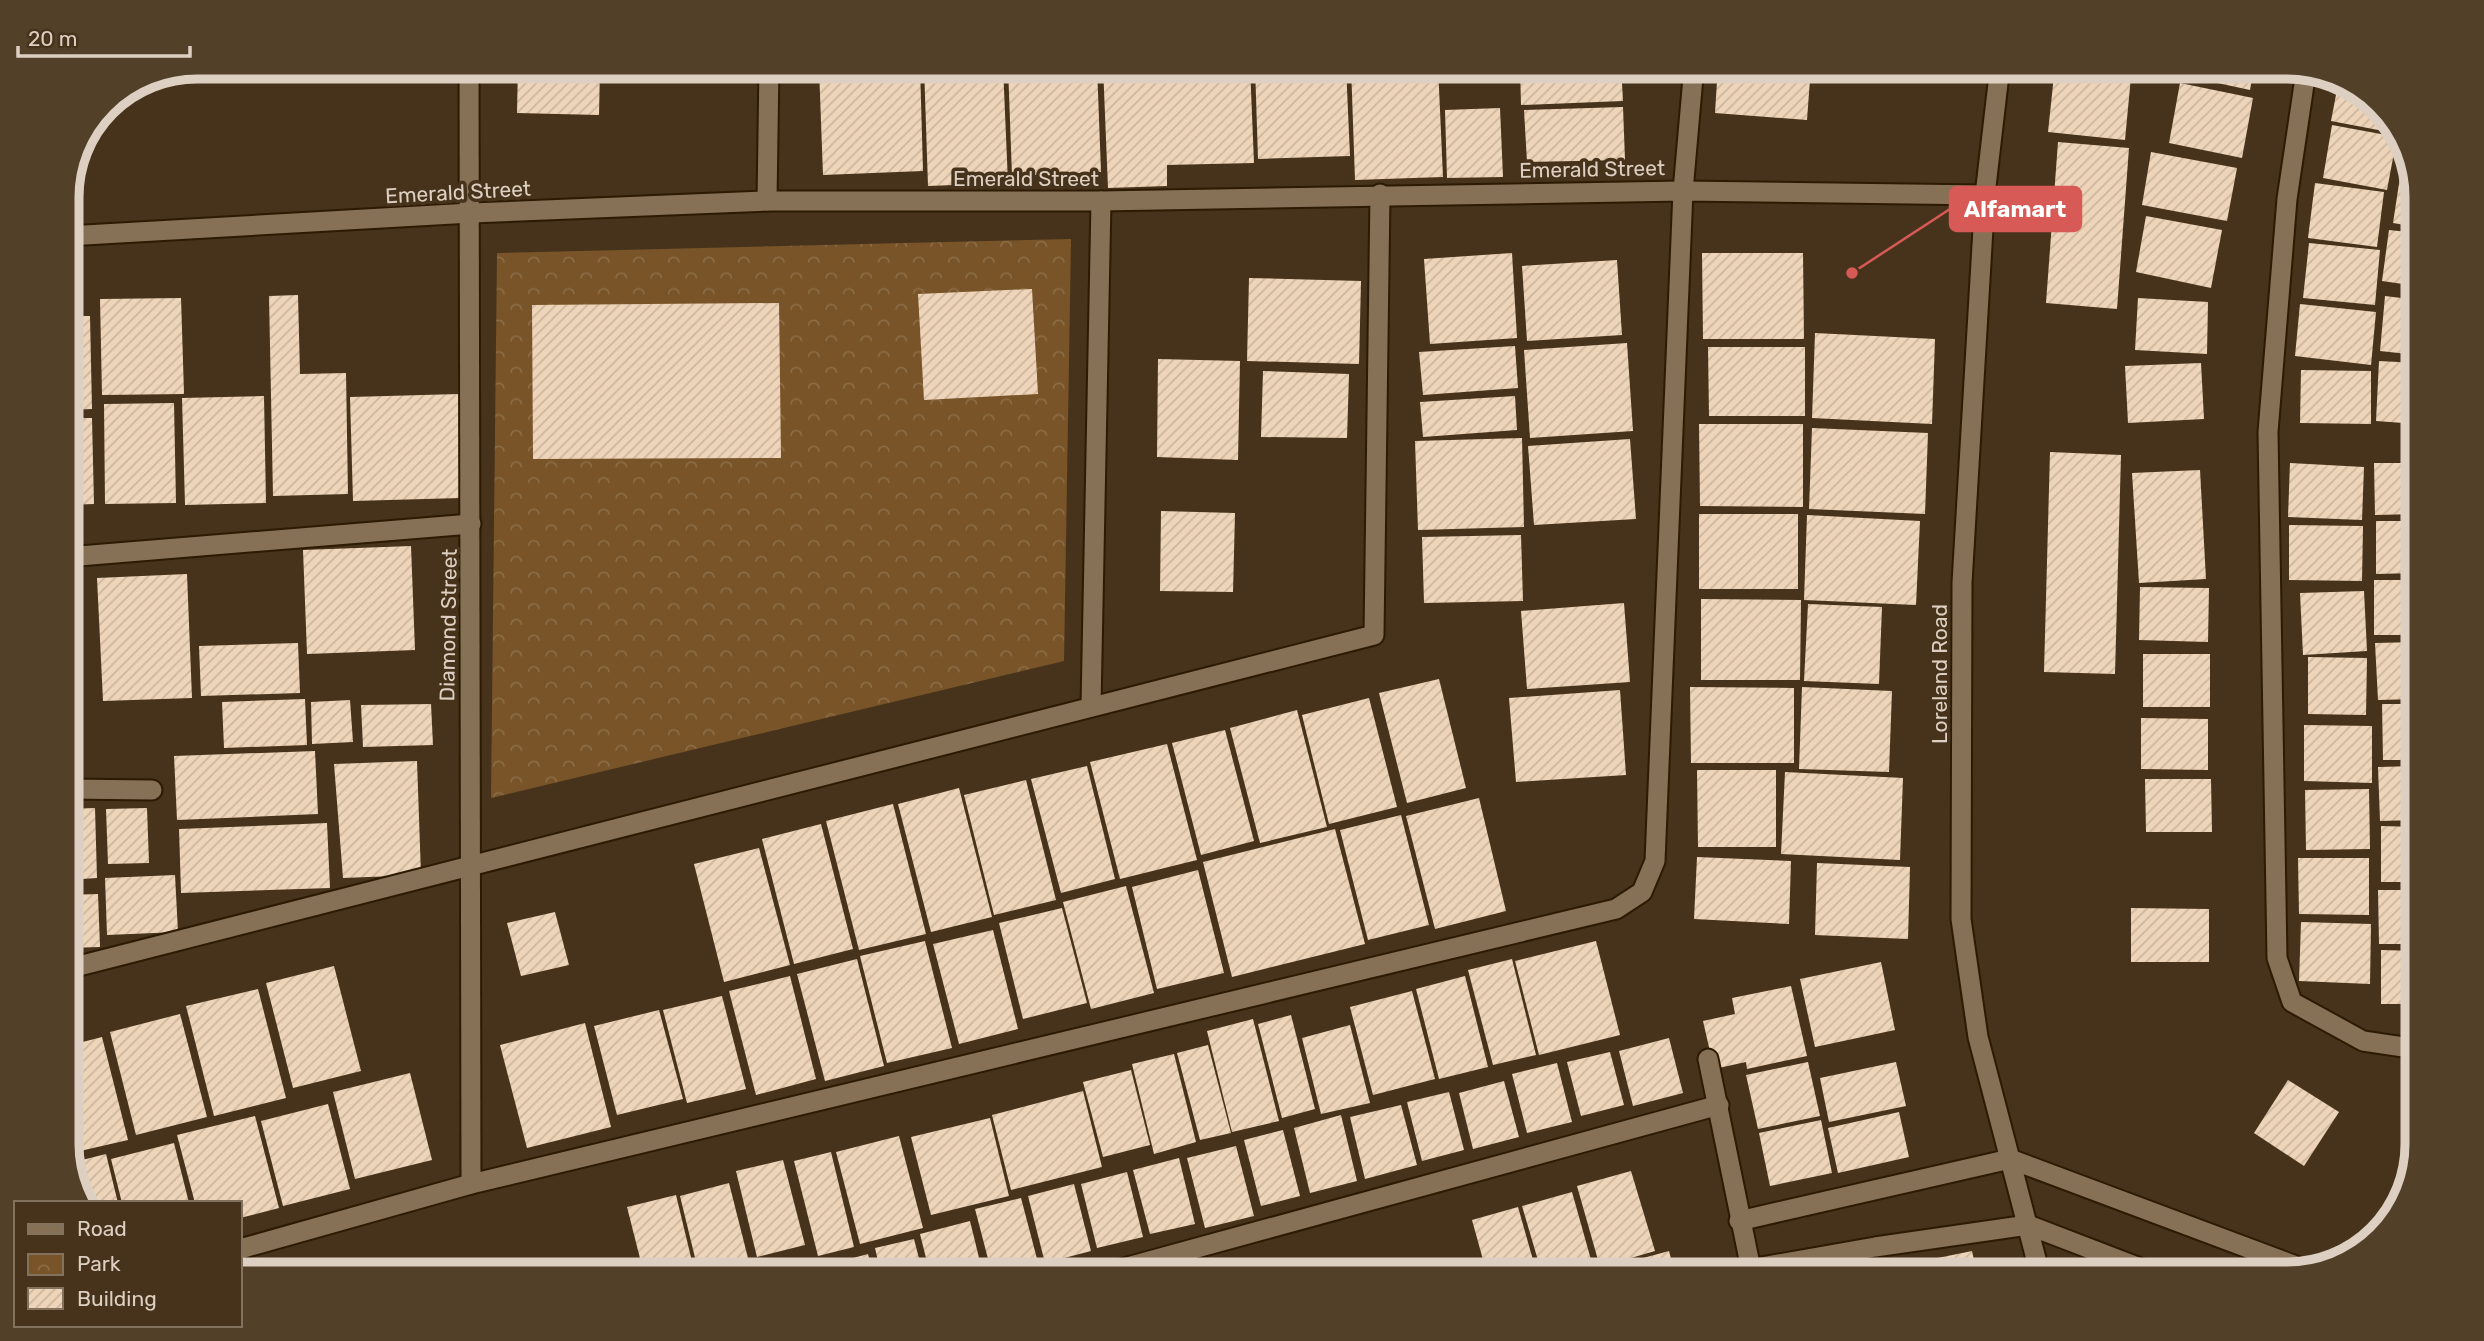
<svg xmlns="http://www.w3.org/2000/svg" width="2484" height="1341" viewBox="0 0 2484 1341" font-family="Rubik,sans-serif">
<defs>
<pattern id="park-crowns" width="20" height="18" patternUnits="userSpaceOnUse" patternTransform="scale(1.75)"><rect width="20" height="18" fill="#785428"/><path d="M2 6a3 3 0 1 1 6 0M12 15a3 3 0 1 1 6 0" fill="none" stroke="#8b6c46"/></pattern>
<pattern id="building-hatch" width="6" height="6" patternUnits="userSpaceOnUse" patternTransform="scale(1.75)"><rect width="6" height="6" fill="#eed4b8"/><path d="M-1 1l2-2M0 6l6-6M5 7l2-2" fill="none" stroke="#ccb69f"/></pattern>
</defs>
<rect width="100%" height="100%" fill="#47331b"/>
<polygon fill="url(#park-crowns)" points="1071,239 1064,661 491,798 497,253"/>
<g fill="url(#building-hatch)">
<polygon points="518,66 600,66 599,115 517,113"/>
<polygon points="650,66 712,66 712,70 650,71"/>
<polygon points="920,66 923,171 823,175 819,68"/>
<polygon points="924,66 1003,66 1008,183 928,186"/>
<polygon points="1008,66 1097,66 1101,172 1012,176"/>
<polygon points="1103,66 1250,66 1254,163 1167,165 1167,186 1108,188"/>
<polygon points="1255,66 1346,66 1350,156 1258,159"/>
<polygon points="1351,66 1438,66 1443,177 1355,180"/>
<polygon points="1520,66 1621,66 1623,101 1521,105"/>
<polygon points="1718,66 1811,66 1807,120 1715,113"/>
<polygon points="2055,66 2132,66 2125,140 2048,132"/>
<polygon points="2187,66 2254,66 2250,90 2185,76"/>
<polygon points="2339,79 2345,80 2396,125 2394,133 2331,121"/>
<polygon points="2180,83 2253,98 2242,158 2169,143"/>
<polygon points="1623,107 1625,160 1527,162 1524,110"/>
<polygon points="1500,108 1503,177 1447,178 1445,110"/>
<polygon points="2332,125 2397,137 2387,190 2323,178"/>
<polygon points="2058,142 2129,148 2117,309 2046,303"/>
<polygon points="2151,152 2237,168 2227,221 2142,205"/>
<polygon points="2402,164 2409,165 2417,189 2417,227 2393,223"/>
<polygon points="2315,183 2384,192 2377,247 2308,238"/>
<polygon points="2146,216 2222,230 2211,288 2136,272"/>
<polygon points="2389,230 2417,233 2417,286 2382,281"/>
<polygon points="2309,243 2380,250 2375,305 2303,298"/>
<polygon points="1512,253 1517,338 1430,344 1424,259"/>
<polygon points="1702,253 1803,253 1804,339 1703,339"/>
<polygon points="1617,260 1622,335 1527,341 1522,266"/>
<polygon points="1249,278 1361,281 1359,364 1247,361"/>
<polygon points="1032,289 1038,394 924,400 918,294"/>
<polygon points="298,295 300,374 346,373 348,494 273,496 269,296"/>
<polygon points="2385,296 2417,300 2417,355 2380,351"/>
<polygon points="181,298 184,394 102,395 100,299"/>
<polygon points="2138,298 2208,302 2207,354 2135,350"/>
<polygon points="779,303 781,458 533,459 532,305"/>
<polygon points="2300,304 2376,312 2371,365 2295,356"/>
<polygon points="67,316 90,316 92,409 67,410"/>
<polygon points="1815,333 1935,339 1932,424 1812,418"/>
<polygon points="1627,343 1633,431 1530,438 1524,350"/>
<polygon points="1515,346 1518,388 1423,395 1419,352"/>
<polygon points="1708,347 1805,347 1805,416 1709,416"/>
<polygon points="1158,359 1240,361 1238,460 1157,457"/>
<polygon points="2379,361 2417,363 2417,424 2376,421"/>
<polygon points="2201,363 2204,419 2128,423 2125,366"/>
<polygon points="2301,370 2371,371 2371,424 2300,423"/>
<polygon points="1263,371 1349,374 1347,438 1261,437"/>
<polygon points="459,394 461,498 353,501 350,397"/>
<polygon points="264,396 266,503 185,505 182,398"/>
<polygon points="1515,396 1517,430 1423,437 1420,402"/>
<polygon points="174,403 176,503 105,504 104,404"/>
<polygon points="67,418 92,418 94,504 67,505"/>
<polygon points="1699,424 1803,424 1803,507 1700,506"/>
<polygon points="1812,428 1928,433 1925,514 1809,509"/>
<polygon points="1522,438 1524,527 1418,530 1415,441"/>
<polygon points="1630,439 1636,519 1534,525 1528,446"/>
<polygon points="2050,452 2121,455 2115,674 2044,672"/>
<polygon points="2290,463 2364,467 2362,520 2288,517"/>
<polygon points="2374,463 2417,463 2417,514 2375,515"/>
<polygon points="2200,470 2206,579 2139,583 2132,473"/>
<polygon points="1161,511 1235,513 1233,592 1160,591"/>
<rect x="1699" y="514" width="99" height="75"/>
<polygon points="1807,515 1920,521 1916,605 1804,600"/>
<polygon points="2376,521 2417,521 2417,573 2376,574"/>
<polygon points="2289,525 2363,526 2362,581 2289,580"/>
<polygon points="1521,535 1523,601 1424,603 1422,537"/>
<polygon points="411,546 415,650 307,654 303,550"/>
<polygon points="187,574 192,698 103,701 97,578"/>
<rect x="2374" y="580" width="43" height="55"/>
<polygon points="2140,587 2209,588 2208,642 2139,640"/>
<polygon points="2364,591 2367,651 2303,655 2300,593"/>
<polygon points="1701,599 1801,600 1800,680 1701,680"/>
<polygon points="1624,603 1630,682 1527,689 1521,611"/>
<polygon points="1808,604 1882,607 1879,684 1804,681"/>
<polygon points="2417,642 2417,699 2378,700 2375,643"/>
<polygon points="298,643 300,693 201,696 199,646"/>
<rect x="2143" y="654" width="67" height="53"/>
<polygon points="2308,657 2367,658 2366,715 2308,714"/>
<polygon points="1439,679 1466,788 1407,803 1379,693"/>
<polygon points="1690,687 1794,688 1794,763 1691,763"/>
<polygon points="1802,687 1892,691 1889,772 1799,769"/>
<polygon points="1620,690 1626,775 1516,782 1509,698"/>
<polygon points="1369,698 1397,807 1329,824 1302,715"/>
<polygon points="305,699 307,745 224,748 222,702"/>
<polygon points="350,700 353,742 312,744 311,702"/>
<polygon points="431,704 433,745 363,747 361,705"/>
<polygon points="2382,704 2417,704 2417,760 2383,760"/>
<polygon points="1297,710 1327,827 1260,843 1230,728"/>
<polygon points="2141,718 2208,719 2208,770 2141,769"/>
<polygon points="2304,725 2372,726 2372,783 2304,781"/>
<polygon points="1225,730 1254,841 1201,855 1172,743"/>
<polygon points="1167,744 1197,860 1120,879 1090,762"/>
<polygon points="315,751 318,814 177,820 174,756"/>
<polygon points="417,761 421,875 343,878 334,764"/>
<polygon points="1087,766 1115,879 1061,893 1031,779"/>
<polygon points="2417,766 2417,820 2380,821 2378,767"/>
<polygon points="1697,770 1776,770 1776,847 1698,847"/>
<polygon points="1785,772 1903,778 1900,860 1781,854"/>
<polygon points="2145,779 2211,779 2212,832 2146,832"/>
<polygon points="1026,780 1056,900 994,915 964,795"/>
<polygon points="959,788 992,917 931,932 898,804"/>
<polygon points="2369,789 2370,849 2306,850 2305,790"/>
<polygon points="1479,798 1506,911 1435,929 1406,816"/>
<polygon points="893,804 926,934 859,950 826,821"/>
<polygon points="95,808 97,878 67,880 67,809"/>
<polygon points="147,808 149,863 108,864 106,809"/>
<polygon points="1401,815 1429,925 1368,940 1340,830"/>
<polygon points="327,823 330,888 181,893 179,829"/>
<polygon points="821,824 853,949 794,964 762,839"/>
<polygon points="2381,826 2417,827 2417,882 2381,882"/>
<polygon points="1335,829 1365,944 1232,977 1203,862"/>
<polygon points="759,848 790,965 724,982 694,864"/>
<polygon points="1697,857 1791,861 1789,924 1694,919"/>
<polygon points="2298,858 2369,858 2369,915 2299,914"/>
<polygon points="1817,863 1910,867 1908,939 1815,935"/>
<polygon points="1198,870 1224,973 1157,989 1132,887"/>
<polygon points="175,875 178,932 107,935 105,878"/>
<polygon points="1126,886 1154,993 1091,1009 1063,902"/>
<polygon points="2378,890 2417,890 2417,944 2379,944"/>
<polygon points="98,894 100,947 67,948 67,895"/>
<polygon points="1062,908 1087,1003 1023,1019 999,923"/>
<polygon points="2131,908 2209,909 2209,962 2131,962"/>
<polygon points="555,912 569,965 521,976 507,923"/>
<polygon points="2301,922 2371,924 2370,984 2299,981"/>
<polygon points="993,930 1018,1029 959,1044 933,944"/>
<polygon points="925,941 952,1048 887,1063 860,956"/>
<polygon points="1596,941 1620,1035 1539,1055 1515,961"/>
<polygon points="2381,950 2417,951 2417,1004 2381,1004"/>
<polygon points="857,959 884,1066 825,1081 797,974"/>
<polygon points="1512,959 1536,1055 1493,1065 1468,970"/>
<polygon points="1881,962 1895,1030 1815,1047 1800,979"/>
<polygon points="334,966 361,1071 293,1088 266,983"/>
<polygon points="790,976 816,1079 756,1095 729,991"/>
<polygon points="1465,976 1488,1067 1439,1079 1416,989"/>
<polygon points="1791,986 1807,1056 1747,1069 1746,1062 1714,1069 1703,1021 1735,1014 1732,998"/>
<polygon points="258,989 286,1098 214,1116 186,1006"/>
<polygon points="1412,991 1435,1079 1373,1095 1350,1007"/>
<polygon points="722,996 746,1089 687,1103 663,1010"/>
<polygon points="659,1010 683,1099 617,1115 594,1026"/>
<polygon points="180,1014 207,1117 136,1135 110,1032"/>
<polygon points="1291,1015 1315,1109 1282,1118 1258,1024"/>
<polygon points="1253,1019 1279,1121 1232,1132 1207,1031"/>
<polygon points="585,1023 611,1127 527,1148 500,1045"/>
<polygon points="1350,1025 1370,1103 1321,1114 1302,1038"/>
<polygon points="102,1037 128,1140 67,1154 67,1046"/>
<polygon points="1669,1038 1683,1093 1633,1106 1619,1051"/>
<polygon points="1208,1045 1231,1133 1200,1140 1177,1053"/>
<polygon points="1610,1052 1624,1105 1581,1116 1567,1062"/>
<polygon points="1174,1054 1196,1142 1154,1154 1132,1064"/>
<polygon points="1808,1062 1820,1116 1758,1129 1746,1075"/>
<polygon points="1896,1062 1906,1106 1829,1122 1820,1078"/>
<polygon points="1557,1063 1572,1122 1527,1133 1512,1074"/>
<polygon points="1131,1070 1150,1145 1103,1157 1083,1082"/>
<polygon points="410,1073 432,1160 355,1179 333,1092"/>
<polygon points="2288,1080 2339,1112 2304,1166 2254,1133"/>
<polygon points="1504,1081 1519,1137 1473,1149 1459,1093"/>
<polygon points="1083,1091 1102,1167 1011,1190 992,1115"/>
<polygon points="1449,1092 1464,1150 1422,1161 1407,1102"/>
<polygon points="328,1104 350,1189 283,1206 261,1121"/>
<polygon points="1401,1105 1417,1165 1365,1179 1350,1117"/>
<polygon points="1899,1112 1909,1157 1838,1173 1828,1128"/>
<polygon points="1341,1115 1357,1181 1310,1193 1294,1128"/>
<polygon points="255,1116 279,1208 240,1218 240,1203 195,1203 177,1135"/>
<polygon points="990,1118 1009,1196 931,1215 911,1137"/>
<polygon points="1821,1120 1832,1173 1770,1186 1759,1133"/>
<polygon points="1283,1130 1300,1196 1261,1206 1244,1140"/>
<polygon points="899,1136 923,1228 860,1244 836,1152"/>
<polygon points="174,1143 189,1203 122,1203 111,1159"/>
<polygon points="1236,1146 1254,1216 1205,1228 1187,1158"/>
<polygon points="831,1152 854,1247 818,1256 794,1161"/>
<polygon points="106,1154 118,1203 84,1203 70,1163"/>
<polygon points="1179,1158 1195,1224 1150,1234 1133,1170"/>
<polygon points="783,1160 805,1245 757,1257 736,1171"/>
<polygon points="1631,1171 1655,1251 1600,1267 1577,1186"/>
<polygon points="1127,1172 1143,1237 1097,1248 1081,1184"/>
<polygon points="729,1183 750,1266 717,1274 699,1274 680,1196"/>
<polygon points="1074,1184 1091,1251 1045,1263 1028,1196"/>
<polygon points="1572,1192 1595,1274 1542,1274 1522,1206"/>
<polygon points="676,1195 695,1274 644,1274 627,1207"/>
<polygon points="1021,1198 1041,1274 992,1274 975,1209"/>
<polygon points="1518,1207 1537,1274 1487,1274 1472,1220"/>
<polygon points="970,1221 983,1274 930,1274 920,1234"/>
<polygon points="914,1239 923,1274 881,1274 875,1248"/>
<polygon points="1669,1251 1675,1274 1612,1274 1610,1267"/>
<polygon points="1972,1251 1977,1274 1869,1274 1869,1272"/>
<polygon points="868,1254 873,1274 817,1274 816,1268"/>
<polygon points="363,1264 366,1274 326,1274"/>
</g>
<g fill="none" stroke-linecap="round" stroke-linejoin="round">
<g stroke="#2c1a03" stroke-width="23">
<g id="minor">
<path d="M 469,66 C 473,439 467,811 471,1184"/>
<polyline points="2306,71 2287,199 2268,432 2277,958 2292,1002 2363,1041 2417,1049"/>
<polyline points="767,201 769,66"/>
<polyline points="67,236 471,213 767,201 1101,201 1683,191 1985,195"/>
<polyline points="67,557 471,524"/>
<polyline points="1091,706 1101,201"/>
<polyline points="67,789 152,790"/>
<polyline points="67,969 1374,635 1380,194"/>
<polyline points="1708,1059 1752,1274"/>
<polyline points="1739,1221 2010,1159 2304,1269"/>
<polyline points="240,1249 471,1184 1616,909 1642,892 1655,861 1683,191 1694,66"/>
<polyline points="1750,1269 1875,1247 2028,1225 2156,1274"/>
<polyline points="1102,1274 1719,1105"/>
</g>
</g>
<g stroke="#2c1a03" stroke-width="23">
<polyline id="tertiary" points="2000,66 1985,195 1962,583 1961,919 1978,1037 2040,1274"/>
</g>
<use href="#minor" stroke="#867056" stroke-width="19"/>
<use href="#tertiary" stroke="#867056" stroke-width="19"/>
</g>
<g text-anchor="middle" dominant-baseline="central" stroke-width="7" stroke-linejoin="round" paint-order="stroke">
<g font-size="21" fill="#ddd0c2" stroke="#47331b">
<text transform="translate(1592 169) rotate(-1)">Emerald Street</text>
<text x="1026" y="178">Emerald Street</text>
<text transform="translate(458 192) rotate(-3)">Emerald Street</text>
<text transform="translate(448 625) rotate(-89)">Diamond Street</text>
<text transform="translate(1939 674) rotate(-90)">Loreland Road</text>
</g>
</g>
<path d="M0 0H2484V1341H0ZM197 79H2287A118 118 0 0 1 2405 197V1144A118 118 0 0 1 2287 1262H197A118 118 0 0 1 79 1144V197A118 118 0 0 1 197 79Z" fill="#534028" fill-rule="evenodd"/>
<path fill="none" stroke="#ddd0c2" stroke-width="9" d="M197 79H2287A118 118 0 0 1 2405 197V1144A118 118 0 0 1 2287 1262H197A118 118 0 0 1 79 1144V197A118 118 0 0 1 197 79Z"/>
<path fill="none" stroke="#d85a56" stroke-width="2.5" d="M1852 273L1950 209"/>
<circle fill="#d85a56" stroke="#47331b" stroke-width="2.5" cx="1852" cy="273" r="7"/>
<rect fill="#d85a56" stroke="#d85a56" stroke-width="2.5" x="1950" y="187" width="131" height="44" rx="7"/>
<g font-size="23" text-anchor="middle" font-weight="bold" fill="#fff">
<text x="2015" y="217">Alfamart</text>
</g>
<rect x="14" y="1201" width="228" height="126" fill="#47331b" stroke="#83725e" stroke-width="2"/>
<rect x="28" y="1224" width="35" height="10" fill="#867056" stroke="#83725e" stroke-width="2"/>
<text x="77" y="1236" font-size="21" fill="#ddd0c2">Road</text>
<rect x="28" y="1254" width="35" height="21" fill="url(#park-crowns)" stroke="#83725e" stroke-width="2"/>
<text x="77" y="1271" font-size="21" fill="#ddd0c2">Park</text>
<rect x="28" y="1288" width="35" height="21" fill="url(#building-hatch)" stroke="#83725e" stroke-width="2"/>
<text x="77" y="1306" font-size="21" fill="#ddd0c2">Building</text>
<path d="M18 46v10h172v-10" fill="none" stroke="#ddd0c2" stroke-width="3.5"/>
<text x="28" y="46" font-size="21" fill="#ddd0c2" stroke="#47331b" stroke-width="5" paint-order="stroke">20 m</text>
</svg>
